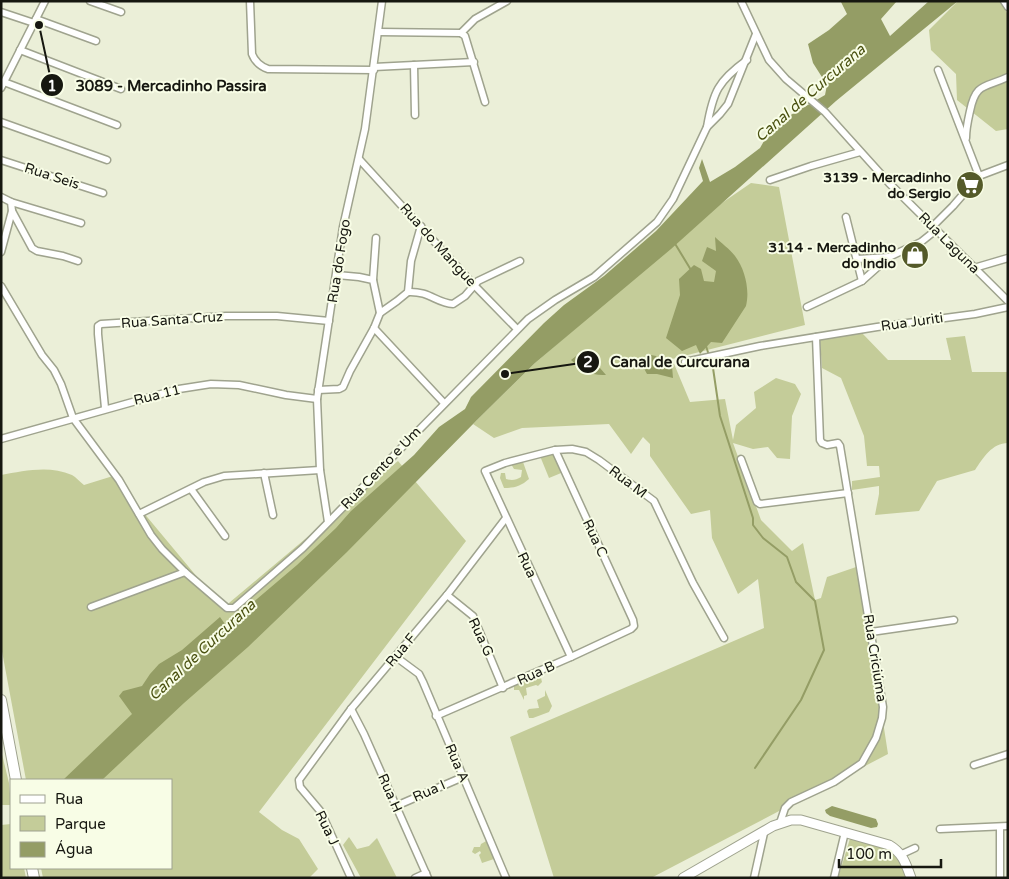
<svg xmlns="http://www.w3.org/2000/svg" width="1009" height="879" viewBox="0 0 1009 879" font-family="'Varela Round',sans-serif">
<rect width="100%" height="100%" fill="#ebefd8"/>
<g fill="#c4cc99">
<polygon points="958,1 1001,1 1008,15 1008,129 996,131 957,100 956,74 931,50 929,30"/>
<polygon points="751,183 779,187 805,325 672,359 690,402 725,399 733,440 736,425 756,408 754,392 776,378 795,384 801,394 792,416 790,459 777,458 768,447 753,449 733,443 761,520 792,551 803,543 815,600 821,598 827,577 859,566 888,754 651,878 554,878 510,737 764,628 758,579 738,594 712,538 710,510 691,514 650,456 650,444 643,437 631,454 609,424 522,428 494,438 473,424 535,363 719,205"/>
<path d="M 862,333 L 888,360 L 951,360 L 946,338 L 965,336 L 972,372 L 1008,372 L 1008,443 C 992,443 983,458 975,470 L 937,481 L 919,511 L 875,515 L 879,494 L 879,486 L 852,490 L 852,481 L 880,477 L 879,466 L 867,466 L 864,436 L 841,378 L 822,368 L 820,340 Z"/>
<polygon points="559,453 566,471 549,478 540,456"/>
<path d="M 398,461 L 466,541 L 259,812 L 282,830 L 299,839 L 318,869 L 309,878 L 43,878 L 41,868 L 171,868 L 171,780 L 26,780 L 1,646 L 1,475 C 24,471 49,465 72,475 C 76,477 80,482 84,485 L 113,476 L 223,608 Z"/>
<path d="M 523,462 L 529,479 C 521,486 515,488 504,488 L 500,478 L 501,473 L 505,473 L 506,479 C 512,481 516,480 521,477 L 522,470 L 514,469 L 511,464 Z"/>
<polygon points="530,674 540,674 542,682 538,686 536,685 526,688 527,695 524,696 524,700 519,690 514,690 514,684 526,679 526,681 530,679"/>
<polygon points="545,690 552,706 549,712 533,718 529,718 527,711 529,709 539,708 537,700 545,696"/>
<polygon points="1,750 9,783 11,805 1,805"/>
<polygon points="11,824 11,868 24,868 26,878 1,878 1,825"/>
<polygon points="852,832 901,849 913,878 838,878"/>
<polygon points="349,837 357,849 369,846 377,838 397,878 361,878 343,845"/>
<polygon points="488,840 494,852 494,859 482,863 479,855 481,853 480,851 475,854 472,852 474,847 480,847 481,844"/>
</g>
<g fill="#949d65">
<polygon points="842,1 897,1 881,19 890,36 929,1 958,1 836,101 671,249 535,363 477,420 347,552 248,647 184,703 102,780 63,780 132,714 119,696 123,691 142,686 150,674 159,664 182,650 220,617 227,627 237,616 297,565 336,528 351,511 414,455 439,427 465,409 471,397 544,323 564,305 604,276 656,231 703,181 699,168 702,159 710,182 735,167 760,148 768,134 789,116 825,95 827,85 813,63 808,44 829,30 847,14 841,2"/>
<path d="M 715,237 C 721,243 730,249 735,256 C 745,269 750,290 746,306 L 722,343 L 711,342 L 700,354 L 696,345 L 682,351 L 666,338 L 680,295 L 679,279 L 694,265 L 701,269 L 704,281 L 714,282 L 716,271 L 702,261 L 707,247 L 716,251 Z"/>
<path d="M 580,353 L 584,359 L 590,360 L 592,365 L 600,368 L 606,375 C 591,376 582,370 571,360 Z"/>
<polygon points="651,355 656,356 659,361 672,366 673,378 657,374 647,374 641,363"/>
<polygon points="832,806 876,819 878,824 877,827 871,828 830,816 826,813 825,810"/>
</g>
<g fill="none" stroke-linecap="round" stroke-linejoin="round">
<g stroke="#949d65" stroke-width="2">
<polyline points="674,242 691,270"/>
<polyline points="706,346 713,368 720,416 753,518 753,525 763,538 787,557 796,582 815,601 824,650 801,700 755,768"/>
</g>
<g stroke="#9fa38e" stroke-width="9">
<g id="street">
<polyline points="90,1 121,12"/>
<path d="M 250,1 L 252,54 C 255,62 260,66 268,69 L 374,70"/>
<polyline points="741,1 769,60 786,79 825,112 889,183 1008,301"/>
<polyline points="1004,1 1008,7"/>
<polyline points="1,12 34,23"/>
<polyline points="36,19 96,41"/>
<polyline points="379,32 461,33"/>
<polyline points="461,33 465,36 485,102"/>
<polyline points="461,33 475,19 507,1"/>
<polyline points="20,50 121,89"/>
<polyline points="414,65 415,115"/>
<polyline points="374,67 474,62"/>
<polyline points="938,70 979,176"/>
<polyline points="4,82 117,125"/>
<polyline points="1,88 45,1"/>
<polyline points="1,122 107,160"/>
<path d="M 707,127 C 713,92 718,81 747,60"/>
<path d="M 966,138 C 966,128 968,120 970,111 C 976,82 985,88 1008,77"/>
<polyline points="359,159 474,285 517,329"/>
<polyline points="1,160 103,193"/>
<polyline points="770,180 811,166 860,152"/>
<polyline points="1,197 11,202 12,211 1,252"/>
<polyline points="11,202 81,223"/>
<polyline points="12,211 32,248 37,251 63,256 78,261"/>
<polyline points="846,217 862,281"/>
<polyline points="933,226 953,206 979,176 1008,165"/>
<polyline points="857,259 889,257"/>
<polyline points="974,268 1008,258"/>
<polyline points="337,275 359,277 373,280 380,313"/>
<polyline points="373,280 376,238"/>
<polyline points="1,286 42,355 54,370 61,384 73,418 119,480 151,535 162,549 185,572 227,608 234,608 303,548 528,319 555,300 594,277 657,222 673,199 707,127 720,114 728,104 756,34"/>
<path d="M 408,292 C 430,291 436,303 453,304 L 465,296 L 478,281 L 520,261"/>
<polyline points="807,307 862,281 889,257 921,242 936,230"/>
<polyline points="374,328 444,403"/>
<polyline points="685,362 760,346 877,327 975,314 1008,307"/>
<polyline points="318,390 339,389 343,387 350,371 374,328 380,313 397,301 408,292 411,261 421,226"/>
<polyline points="105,408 98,334 98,326 101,324 226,316 277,316 329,321"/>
<polyline points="1,439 179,389 211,384 239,385 286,395 317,399"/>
<polyline points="741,459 757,502 760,504 848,493"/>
<polyline points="264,473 273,515"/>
<polyline points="191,489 225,536"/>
<polyline points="139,514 204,482 224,476 320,470"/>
<polyline points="328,522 320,470 317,399 343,227 365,129 382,1"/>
<polyline points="447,595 473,616 503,688"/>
<polyline points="91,607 185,572"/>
<polyline points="871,632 954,620"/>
<polyline points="396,657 419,674 423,682 506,878"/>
<polyline points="571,657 485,471 505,463 555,450 572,449 586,452 599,460 654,501 693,583 724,638"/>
<polyline points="351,709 364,734 428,878"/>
<polyline points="436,716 571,657 631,629 634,626 633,620 555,450"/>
<polyline points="974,765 1008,754"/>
<polyline points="396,806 463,777"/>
<polyline points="780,823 785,808 791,802 834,782 862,763 876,738 882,718 883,707 840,446 838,443 827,445 822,443 820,440 816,337"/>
<polyline points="1000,827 1000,878"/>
<polyline points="940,829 1008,826"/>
<polyline points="902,854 915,848"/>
<polyline points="351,878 321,812 300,787 299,780 351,709 447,595 506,518"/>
<polyline points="415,878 426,873"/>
<polyline points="754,878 764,833"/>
<polyline points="834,878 845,832"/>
</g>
</g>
<g stroke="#9fa38e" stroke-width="11">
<path id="secondary" d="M 683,878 L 773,826 L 791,820 L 801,820 L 889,845 C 903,853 906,864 911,878"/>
</g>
<g stroke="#9fa38e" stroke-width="12">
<g id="primary">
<polyline points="1,700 16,780"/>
<polyline points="32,868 34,878"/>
</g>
</g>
<use href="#street" stroke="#fff" stroke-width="6"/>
<use href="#secondary" stroke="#fff" stroke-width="9"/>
<use href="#primary" stroke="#fff" stroke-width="10"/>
</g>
<defs>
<g id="supermarket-disc" transform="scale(1.4375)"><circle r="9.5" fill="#545a29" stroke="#f8fde6"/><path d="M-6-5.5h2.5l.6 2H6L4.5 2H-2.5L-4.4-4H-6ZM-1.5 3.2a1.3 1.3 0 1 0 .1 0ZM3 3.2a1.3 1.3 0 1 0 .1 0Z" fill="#fff"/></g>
<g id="shop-disc" transform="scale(1.4375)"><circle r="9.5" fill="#545a29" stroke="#f8fde6"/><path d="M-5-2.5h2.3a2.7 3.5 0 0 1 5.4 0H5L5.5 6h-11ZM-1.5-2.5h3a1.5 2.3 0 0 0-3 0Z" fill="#fff"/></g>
</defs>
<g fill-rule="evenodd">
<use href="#supermarket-disc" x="970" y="185"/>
<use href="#shop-disc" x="915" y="255"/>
</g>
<g text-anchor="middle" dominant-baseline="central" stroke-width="4" stroke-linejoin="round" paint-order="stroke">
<g font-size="14" fill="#161710" stroke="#f8fde6">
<text transform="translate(52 176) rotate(18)">Rua Seis</text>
<text transform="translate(949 243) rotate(45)">Rua Laguna</text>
<text transform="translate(438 245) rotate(48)">Rua do Mangue</text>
<text transform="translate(339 261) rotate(-81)">Rua do Fogo</text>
<text transform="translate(172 320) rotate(-4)">Rua Santa Cruz</text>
<text transform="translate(912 322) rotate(-8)">Rua Juriti</text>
<text transform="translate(157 395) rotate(-14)">Rua 11</text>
<text transform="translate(381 468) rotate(-46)">Rua Cento e Um</text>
<text transform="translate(628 482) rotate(37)">Rua M</text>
<text transform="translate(595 538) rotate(65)">Rua C</text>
<text transform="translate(527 565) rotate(65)">Rua</text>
<text transform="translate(481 637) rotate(65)">Rua G</text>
<text transform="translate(401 650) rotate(-50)">Rua F</text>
<text transform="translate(875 658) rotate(81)">Rua Criciúma</text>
<text transform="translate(536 673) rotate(-24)">Rua B</text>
<text transform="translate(457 763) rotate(67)">Rua A</text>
<text transform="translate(429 791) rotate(-24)">Rua I</text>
<text transform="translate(390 793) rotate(66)">Rua H</text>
<text transform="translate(327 828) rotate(64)">Rua J</text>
</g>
<g font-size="14" font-weight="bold" fill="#161710" stroke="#f8fde6" text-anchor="end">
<text x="951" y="177">3139 - Mercadinho<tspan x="951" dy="16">do Sergio</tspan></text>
<text x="896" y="247">3114 - Mercadinho<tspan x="896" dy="16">do Indio</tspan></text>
</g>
<g font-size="15" font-style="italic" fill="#4a5110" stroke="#f8fde6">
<text transform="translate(810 93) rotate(-41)">Canal de Curcurana</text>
<text transform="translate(202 650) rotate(-43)">Canal de Curcurana</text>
</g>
</g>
<path fill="none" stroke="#161710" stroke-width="2" d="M39 25L52 85M505 374L588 362"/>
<g fill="#161710" stroke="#f8fde6" stroke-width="2">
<circle cx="39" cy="25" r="5"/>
<circle cx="505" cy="374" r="5"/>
<circle cx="52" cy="85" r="12"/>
<circle cx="588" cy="362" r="12"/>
</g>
<g font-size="15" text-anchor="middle" font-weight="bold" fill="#fff">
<text x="52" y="91">1</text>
<text x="588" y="367">2</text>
</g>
<g font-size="15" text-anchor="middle" font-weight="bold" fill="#161710" stroke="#f8fde6" stroke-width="4" stroke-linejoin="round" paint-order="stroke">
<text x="171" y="91">3089 - Mercadinho Passira</text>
<text x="680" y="367">Canal de Curcurana</text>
</g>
<rect width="1009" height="879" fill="none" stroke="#161710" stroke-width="5"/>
<rect x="10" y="779" width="162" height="90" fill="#f8fde6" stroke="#9ea190"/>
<rect x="20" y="795" width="25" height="8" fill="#ffffff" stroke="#9ea190"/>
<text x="55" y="804" font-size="15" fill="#161710">Rua</text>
<rect x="20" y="816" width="25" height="15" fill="#c4cc99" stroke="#9ea190"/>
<text x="55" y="829" font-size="15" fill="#161710">Parque</text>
<rect x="20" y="842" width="25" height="15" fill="#949d65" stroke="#9ea190"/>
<text x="55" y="854" font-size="15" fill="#161710">Água</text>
<path d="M839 859v8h102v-8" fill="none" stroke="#161710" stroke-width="2.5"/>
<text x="846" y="859" font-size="15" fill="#161710" stroke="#f8fde6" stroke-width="4" paint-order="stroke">100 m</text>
</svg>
